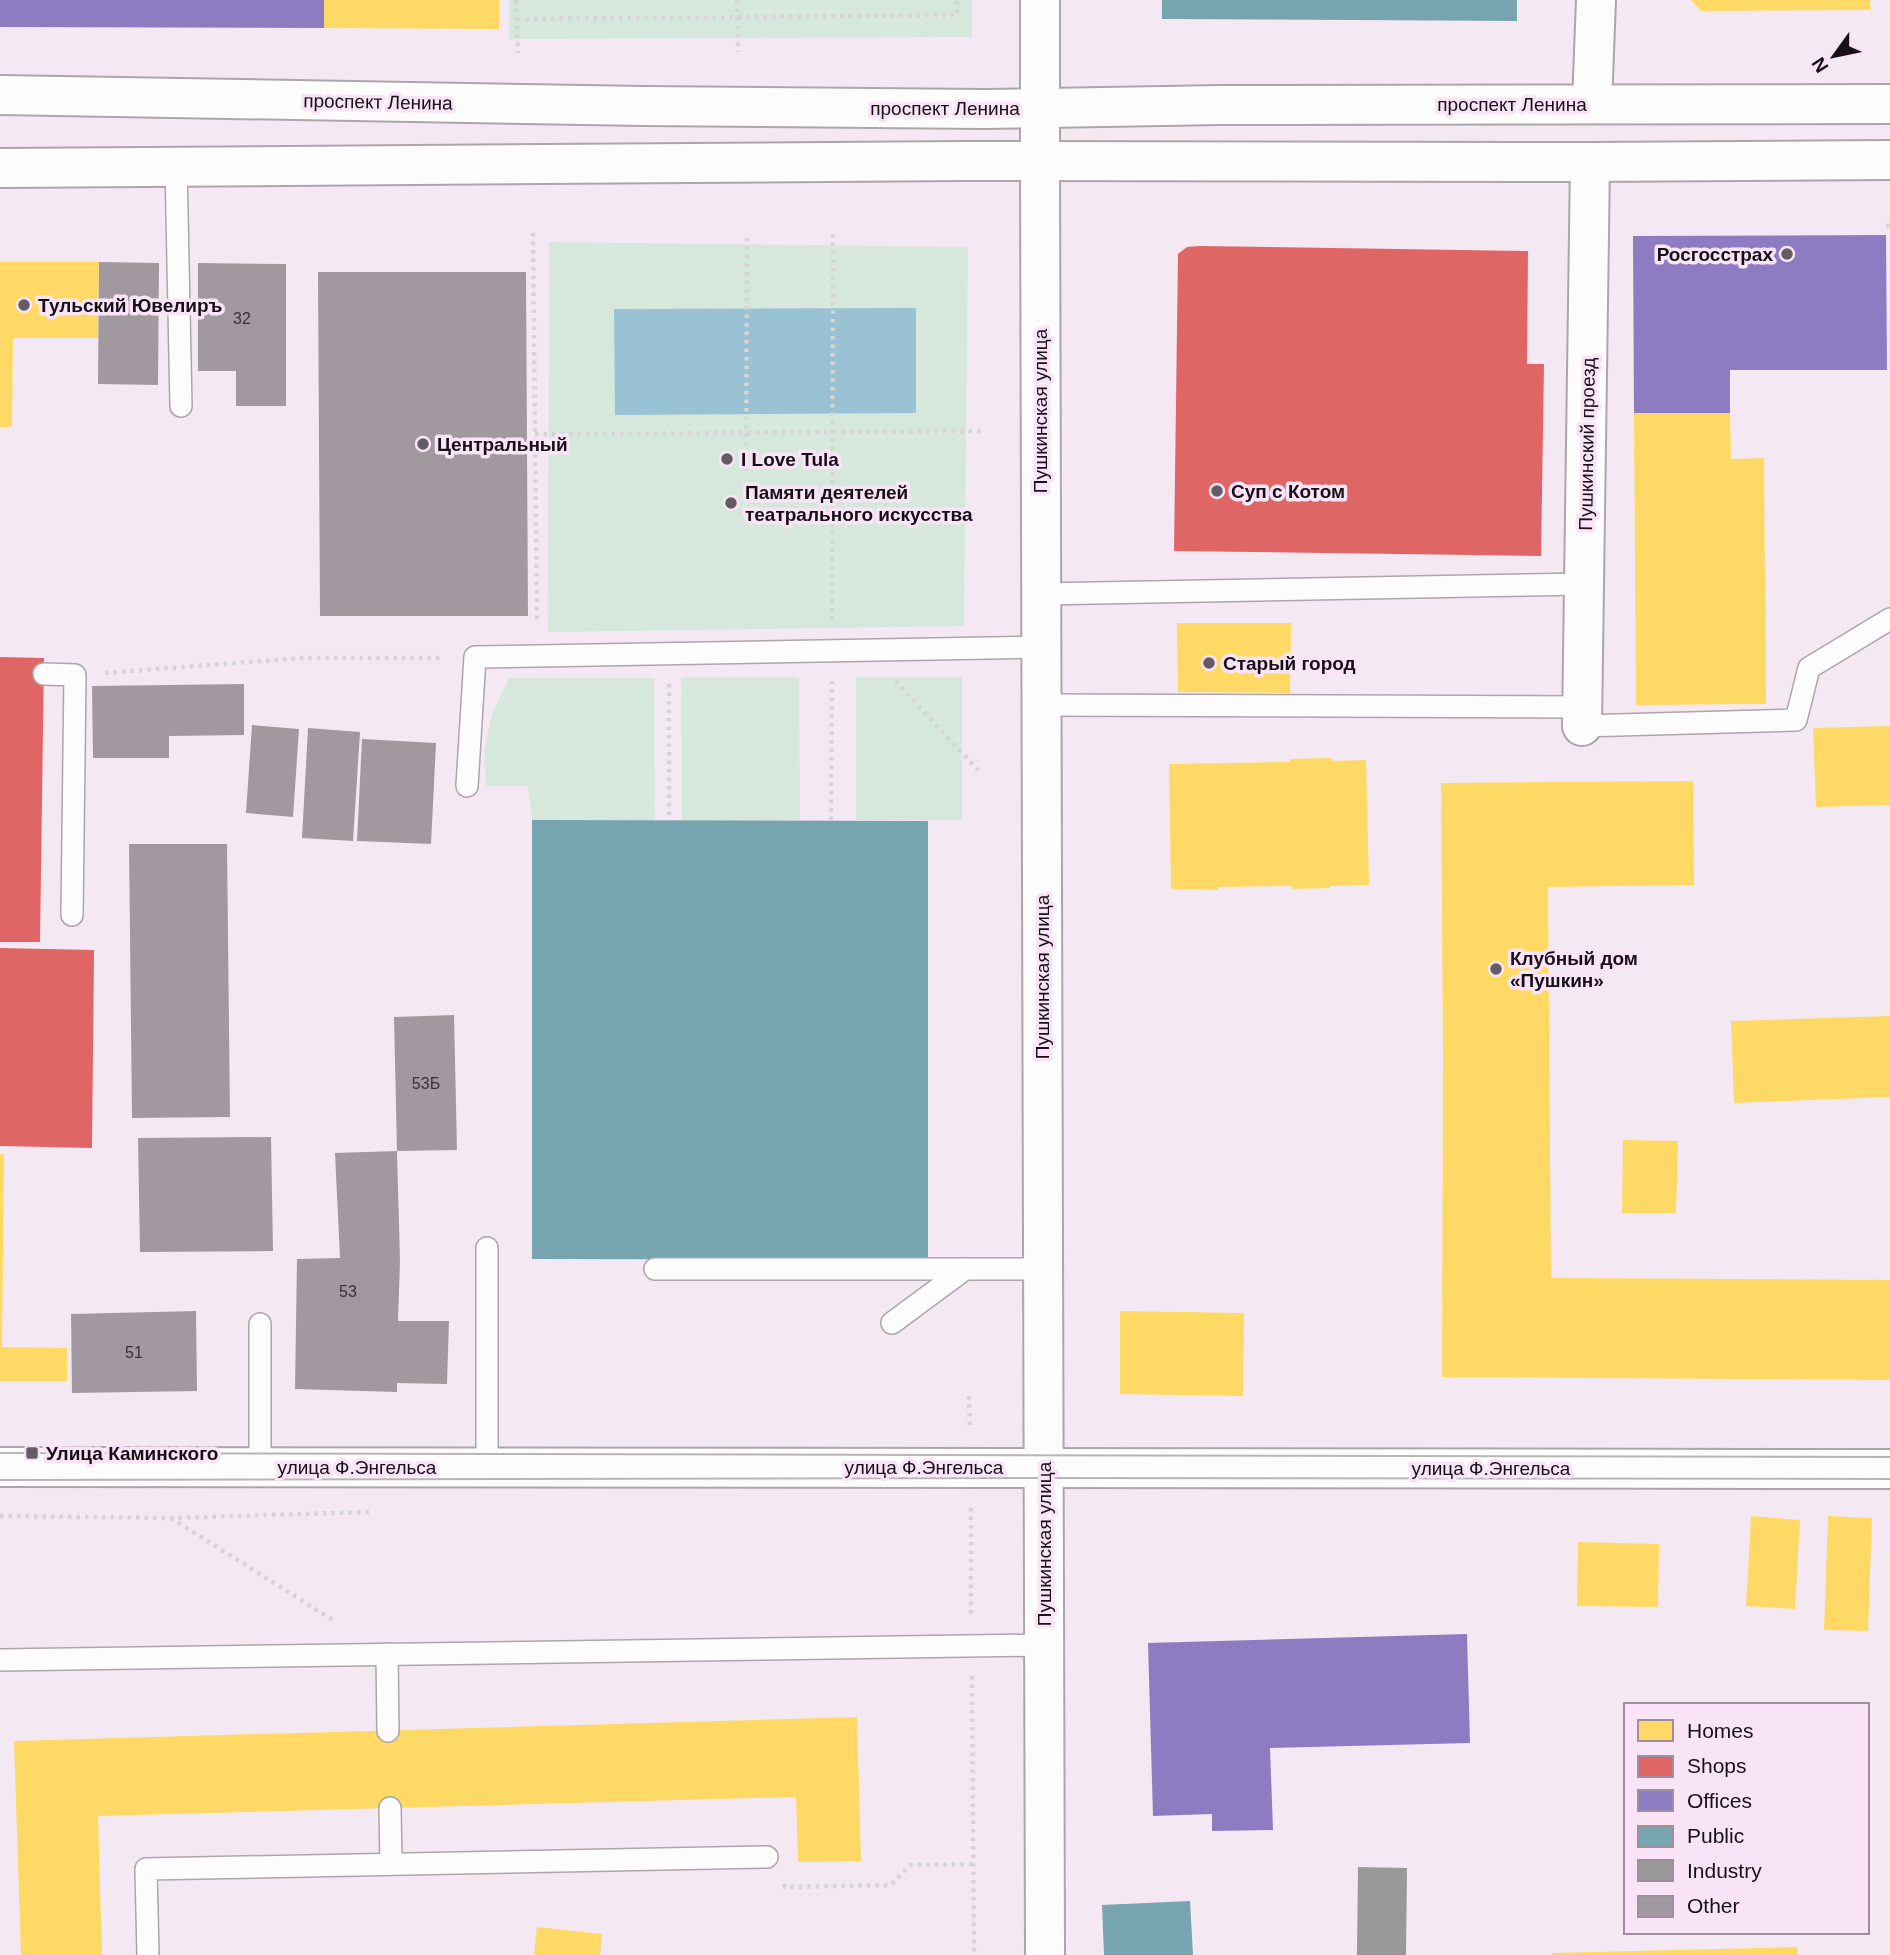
<svg xmlns="http://www.w3.org/2000/svg" width="1890" height="1955" viewBox="0 0 1890 1955" font-family="Arial,sans-serif">
<rect width="100%" height="100%" fill="#f4e9f3"/>
<g fill="#d6e8db">
<polygon points="509,0 972,0 972,37 509,39"/>
<polygon points="549,242 968,247 964,626 548,632"/>
<polygon points="681,677 799,677 800,820 682,820"/>
<rect x="856" y="677" width="106" height="143"/>
<polygon points="509,678 654,678 655,820 532,820 528,786 486,786 484,752 492,714"/>
</g>
<polygon fill="#99c2d5" points="916,308 916,413 615,415 614,309"/>
<g fill="#ffd966">
<polygon points="324,0 499,0 499,29 324,28"/>
<polygon points="1691,0 1870,0 1871,10 1701,11"/>
<polygon points="0,262 99,262 98,338 13,338 12,427 0,427"/>
<polygon points="1634,413 1730,413 1731,459 1764,458 1766,704 1636,705"/>
<polygon points="1177,623 1291,623 1290,693 1178,692"/>
<polygon points="1890,726 1890,805 1816,807 1813,728"/>
<polygon points="1332,758 1331,761 1366,760 1369,885 1330,886 1330,888 1292,889 1291,886 1218,887 1218,890 1171,889 1169,764 1290,762 1290,759"/>
<polygon points="1693,781 1694,885 1548,887 1551,1278 1890,1280 1890,1380 1442,1377 1443,1053 1441,783"/>
<polygon points="1890,1016 1890,1097 1734,1103 1731,1021"/>
<polygon points="1623,1140 1678,1141 1676,1213 1622,1213"/>
<polygon points="0,1154 4,1154 2,1347 67,1348 67,1381 0,1381"/>
<polygon points="1120,1311 1244,1313 1243,1396 1120,1394"/>
<polygon points="1751,1516 1800,1520 1795,1609 1746,1606"/>
<polygon points="1828,1516 1872,1518 1868,1631 1824,1630"/>
<polygon points="1578,1542 1659,1544 1658,1607 1577,1606"/>
<polygon points="857,1717 861,1861 798,1862 796,1797 98,1816 102,1955 21,1955 14,1741"/>
<polygon points="537,1927 602,1934 600,1955 534,1955"/>
<polygon points="1797,1947 1798,1955 1552,1955 1552,1953"/>
</g>
<g fill="#e06666">
<polygon points="1199,246 1528,251 1527,364 1544,364 1541,556 1174,551 1178,254 1187,247"/>
<polygon points="0,657 44,658 40,942 0,942"/>
<polygon points="0,948 94,950 92,1148 0,1146"/>
</g>
<g fill="#8e7cc3">
<polygon points="0,0 324,0 324,28 0,27"/>
<polygon points="1886,235 1887,370 1730,370 1730,413 1634,413 1633,236"/>
<polygon points="1467,1634 1470,1743 1270,1748 1273,1830 1212,1831 1212,1814 1153,1816 1148,1643"/>
</g>
<g fill="#76a5af">
<polygon points="1162,0 1517,0 1517,21 1162,19"/>
<polygon points="532,820 928,821 928,1260 532,1259"/>
<polygon points="1190,1901 1193,1955 1104,1955 1102,1905"/>
</g>
<polygon fill="#999" points="1358,1867 1407,1868 1406,1955 1357,1955"/>
<g fill="#a299a0">
<polygon points="99,262 159,263 158,385 98,384"/>
<polygon points="198,263 286,264 286,406 236,406 236,371 198,371"/>
<polygon points="318,272 526,272 528,616 320,616"/>
<polygon points="244,684 244,735 169,736 169,758 93,758 92,686"/>
<polygon points="252,725 299,729 293,817 246,813"/>
<polygon points="308,728 360,732 353,841 302,838"/>
<polygon points="362,739 436,743 431,844 357,841"/>
<polygon points="129,844 227,844 230,1117 132,1118"/>
<polygon points="454,1015 457,1150 397,1151 394,1017"/>
<polygon points="271,1137 273,1251 140,1252 138,1138"/>
<polygon points="397,1151 400,1261 398,1321 449,1321 447,1384 397,1383 397,1392 295,1389 297,1259 340,1258 335,1153"/>
<polygon points="196,1311 197,1391 72,1393 71,1314"/>
</g>
<g fill="none" stroke-linecap="round" stroke-linejoin="round">
<g stroke="#ada5ac" stroke-width="24">
<g id="lane">
<polyline points="176,166 181,406"/>
<polyline points="1041,594 1585,584"/>
<polyline points="44,674 75,675 72,915"/>
<polyline points="1041,705 1583,707"/>
<polyline points="1582,726 1796,720 1809,668 1890,619"/>
<polyline points="467,786 475,657 1041,647"/>
<polyline points="487,1248 487,1467"/>
<polyline points="655,1269 1043,1269"/>
<polyline points="892,1323 965,1269"/>
<polyline points="260,1324 260,1467"/>
<polyline points="387,1654 388,1731"/>
<polyline points="0,1660 1044,1645"/>
<polyline points="390,1808 391,1864"/>
<polyline points="148,1955 146,1869 767,1857"/>
</g>
</g>
<g stroke="#ada5ac" stroke-width="42">
<g id="street">
<polyline points="1592,104 1596,0"/>
<polyline points="1040,163 1040,0"/>
<polyline points="1582,726 1590,162"/>
</g>
</g>
<g stroke="#ada5ac" stroke-width="42">
<g id="secondary">
<polyline points="1040,163 1045,1955"/>
<polyline points="0,1467 1890,1469"/>
</g>
</g>
<g stroke="#ada5ac" stroke-width="42">
<g id="primary">
<polyline points="0,95 644,106 984,109 1221,105 1890,104"/>
<polyline points="0,168 963,161 1590,162 1890,160"/>
</g>
</g>
<g stroke="#d6d4d6" stroke-width="4.5" stroke-dasharray="3.5 5" stroke-linecap="butt">
<polyline points="516,0 518,53"/>
<polyline points="737,0 738,52"/>
<polyline points="517,19 957,15 957,0"/>
<polyline points="1886,226 1890,226"/>
<polyline points="533,233 537,624"/>
<polyline points="535,434 983,431"/>
<polyline points="746,471 747,234"/>
<polyline points="832,620 833,234"/>
<polyline points="105,673 301,658 443,658"/>
<polyline points="895,681 980,772"/>
<polyline points="669,684 669,820"/>
<polyline points="831,820 832,681"/>
<polyline points="969,1396 970,1429"/>
<polyline points="971,1508 971,1615"/>
<polyline points="0,1516 171,1518 370,1512"/>
<polyline points="171,1518 336,1622"/>
<polyline points="972,1676 974,1955"/>
<polyline points="784,1884 785,1887 891,1885 910,1865 974,1864"/>
</g>
<use href="#lane" stroke="#fdfcfd" stroke-width="21"/>
<use href="#street" stroke="#fdfcfd" stroke-width="38"/>
<use href="#secondary" stroke="#fdfcfd" stroke-width="38"/>
<use href="#primary" stroke="#fdfcfd" stroke-width="38"/>
<g stroke="#b8b4b8" stroke-width="2">
<polyline points="0,1453 1890,1457"/>
<polyline points="0,1480 1023,1478 1890,1479"/>
</g>
</g>
<g fill="#645c64" stroke="#f9e4f7" stroke-width="2.5">
<circle cx="1787" cy="254" r="7"/>
<circle cx="24" cy="305" r="7"/>
<circle cx="423" cy="444" r="7"/>
<circle cx="727" cy="459" r="7"/>
<circle cx="1217" cy="491" r="7"/>
<circle cx="731" cy="503" r="7"/>
<circle cx="1209" cy="663" r="7"/>
<circle cx="1496" cy="969" r="7"/>
<rect x="25" y="1446" width="14" height="14" rx="3.5"/>
</g>
<g text-anchor="middle" dominant-baseline="central" stroke-width="7" stroke-linejoin="round" paint-order="stroke">
<g font-size="16" fill="#3a3239">
<text x="242" y="318">32</text>
<text x="426" y="1083">53Б</text>
<text x="348" y="1291">53</text>
<text x="134" y="1352">51</text>
</g>
<g font-size="19" fill="#171017" stroke="#f9e4f7">
<text transform="translate(378 102) rotate(1)">проспект Ленина</text>
<text x="1512" y="104">проспект Ленина</text>
<text x="945" y="108">проспект Ленина</text>
<text transform="translate(1040 411) rotate(-90)">Пушкинская улица</text>
<text transform="translate(1587 444) rotate(-89)">Пушкинский проезд</text>
<text transform="translate(1042 977) rotate(-90)">Пушкинская улица</text>
<text x="357" y="1467">улица Ф.Энгельса</text>
<text x="924" y="1467">улица Ф.Энгельса</text>
<text x="1491" y="1468">улица Ф.Энгельса</text>
<text transform="translate(1044 1544) rotate(-90)">Пушкинская улица</text>
</g>
<g font-size="19" font-weight="bold" fill="#171017" stroke="#f9e4f7" text-anchor="start">
<text x="1773" y="254" text-anchor="end">Росгосстрах</text>
<text x="38" y="305">Тульский Ювелиръ</text>
<text x="437" y="444">Центральный</text>
<text x="741" y="459">I Love Tula</text>
<text x="1231" y="491">Суп с Котом</text>
<text x="745" y="492">Памяти деятелей<tspan x="745" dy="22">театрального искусства</tspan></text>
<text x="1223" y="663">Старый город</text>
<text x="1510" y="958">Клубный дом<tspan x="1510" dy="22">«Пушкин»</tspan></text>
<text x="46" y="1453">Улица Каминского</text>
</g>
</g>
<rect x="1624" y="1703" width="245" height="231" fill="#f9e4f7" stroke="#9f8f9d" stroke-width="2"/>
<rect x="1638" y="1720" width="35" height="21" fill="#ffd966" stroke="#9f8f9d" stroke-width="2"/>
<text x="1687" y="1738" font-size="21" fill="#171017">Homes</text>
<rect x="1638" y="1756" width="35" height="21" fill="#e06666" stroke="#9f8f9d" stroke-width="2"/>
<text x="1687" y="1773" font-size="21" fill="#171017">Shops</text>
<rect x="1638" y="1790" width="35" height="21" fill="#8e7cc3" stroke="#9f8f9d" stroke-width="2"/>
<text x="1687" y="1808" font-size="21" fill="#171017">Offices</text>
<rect x="1638" y="1826" width="35" height="21" fill="#76a5af" stroke="#9f8f9d" stroke-width="2"/>
<text x="1687" y="1843" font-size="21" fill="#171017">Public</text>
<rect x="1638" y="1860" width="35" height="21" fill="#999999" stroke="#9f8f9d" stroke-width="2"/>
<text x="1687" y="1878" font-size="21" fill="#171017">Industry</text>
<rect x="1638" y="1896" width="35" height="21" fill="#a299a0" stroke="#9f8f9d" stroke-width="2"/>
<text x="1687" y="1913" font-size="21" fill="#171017">Other</text>
<g transform="translate(1834 56) rotate(237)" stroke="#f9e4f7" stroke-width="5" paint-order="stroke">
<path d="M0-5L12 26L0 18L-12 26Z" fill="#171017"/>
<text y="-10" font-size="19" font-weight="bold" text-anchor="middle" fill="#171017">N</text>
</g>
</svg>
